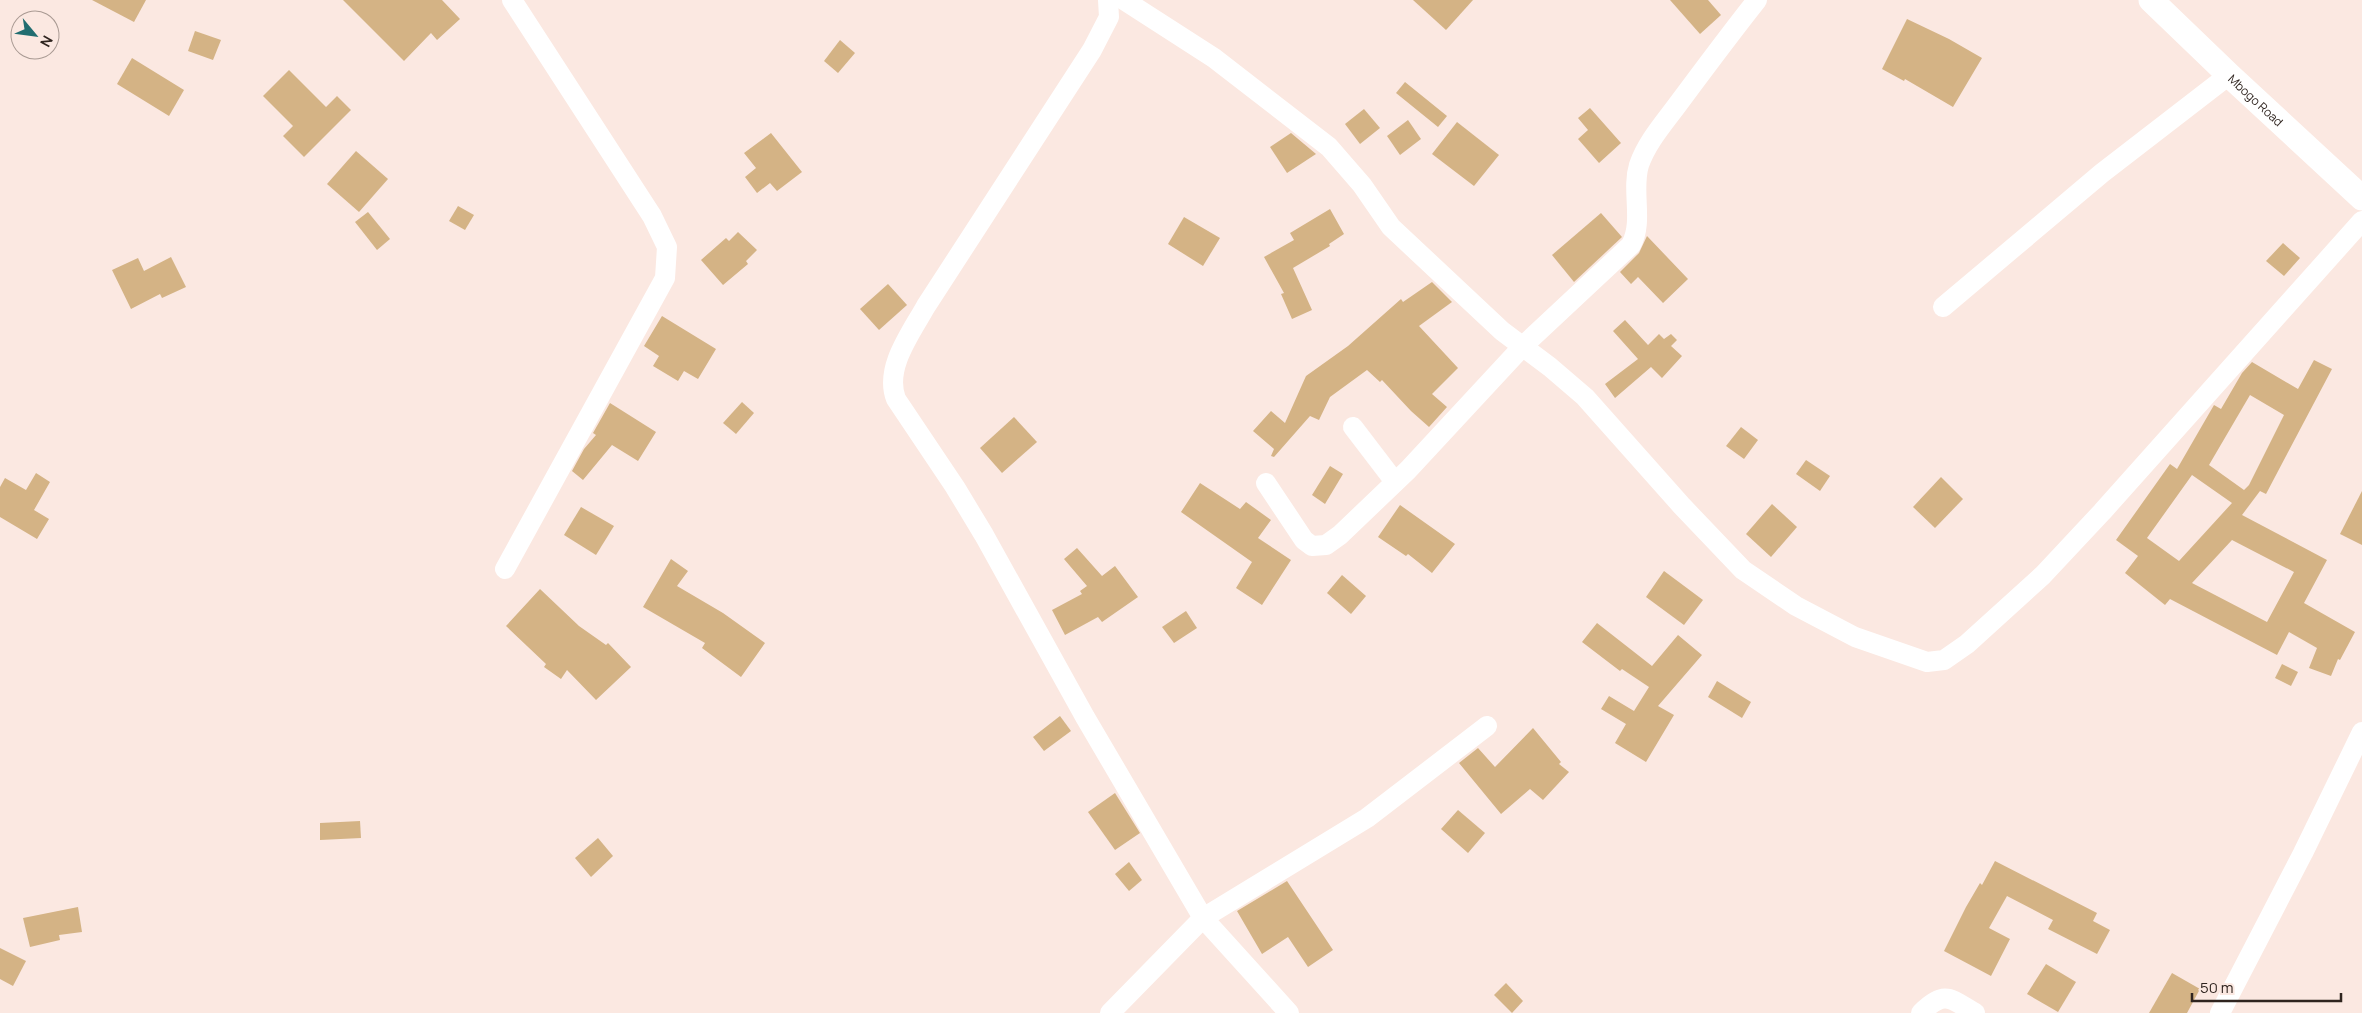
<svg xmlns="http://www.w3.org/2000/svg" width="2362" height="1013" viewBox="0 0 2362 1013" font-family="Manrope,sans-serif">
<rect width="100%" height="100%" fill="#fbe8e1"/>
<g fill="#d4b385" fill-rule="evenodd">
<polygon points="92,0 146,0 134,22"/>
<polygon points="343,0 442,0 460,19 437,40 431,33 404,61"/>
<polygon points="1413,0 1473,0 1446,30"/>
<polygon points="1670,0 1708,0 1721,15 1700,34"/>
<polygon points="1907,19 1949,39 1982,58 1953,107 1905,79 1904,81 1882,69"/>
<polygon points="195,31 221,40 213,60 188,51"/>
<polygon points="840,40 855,53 838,73 824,61"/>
<polygon points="132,58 184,90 169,116 117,84"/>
<polygon points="289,70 326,107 337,96 351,110 304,157 283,136 293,126 263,96"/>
<polygon points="1405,82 1447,116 1438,127 1396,93"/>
<polygon points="1590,108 1621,143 1599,163 1578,139 1588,130 1578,118"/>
<polygon points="1364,109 1380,128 1360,144 1345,124"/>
<polygon points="1408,120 1421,139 1400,155 1387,136"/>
<polygon points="1457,122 1499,155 1474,186 1432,154"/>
<polygon points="771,133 802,172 777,191 770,183 757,193 745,177 756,168 744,153"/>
<polygon points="1291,133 1316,154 1287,173 1270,147"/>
<polygon points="356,151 388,179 359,212 327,184"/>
<polygon points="458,206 474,215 465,230 449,221"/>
<polygon points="1330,209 1344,234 1329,244 1330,246 1293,268 1312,310 1292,319 1281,294 1284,293 1264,257 1294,240 1290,233"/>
<polygon points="368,212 390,239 377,250 355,222"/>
<polygon points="1601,213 1622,237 1574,282 1552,255"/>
<polygon points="1184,217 1220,238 1203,266 1168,244"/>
<polygon points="738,232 757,250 746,261 748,264 723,285 701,260 726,238 729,241"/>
<polygon points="1647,236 1688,279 1663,303 1638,277 1631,284 1620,272 1639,253"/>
<polygon points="2283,243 2300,258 2284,276 2266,261"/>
<polygon points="171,257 186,287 162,298 160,294 131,309 112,270 138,258 144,271"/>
<polygon points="1432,282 1452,302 1419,326 1458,368 1432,394 1447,407 1429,427 1411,411 1382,380 1380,382 1367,370 1330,397 1319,420 1310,416 1274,457 1271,456 1274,449 1253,431 1271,411 1285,423 1306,376 1348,346 1401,299 1403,302"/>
<polygon points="888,284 907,305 879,330 860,309"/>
<polygon points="662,316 716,349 698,379 684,371 678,381 653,366 659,356 644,346"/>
<polygon points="1625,320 1648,345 1659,334 1664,339 1671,334 1677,340 1671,346 1682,356 1662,378 1651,367 1615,398 1605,384 1638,359 1613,331"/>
<path d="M 2314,360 L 2332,369 L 2266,494 L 2260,491 L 2242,515 L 2327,560 L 2304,603 L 2355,632 L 2340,660 L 2338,659 L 2331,676 L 2309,668 L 2317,648 L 2289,632 L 2277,655 L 2170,599 L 2165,605 L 2125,573 L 2138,556 L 2116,540 L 2170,464 L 2177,469 L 2214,405 L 2221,409 L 2242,373 L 2252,362 L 2298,389 ZM 2250,395 L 2284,415 L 2249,485 L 2244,490 L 2209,465 ZM 2192,475 L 2232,503 L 2179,561 L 2147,538 ZM 2232,540 L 2294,572 L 2267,622 L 2192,583 Z"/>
<polygon points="742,402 754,413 736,434 723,423"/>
<polygon points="610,403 656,432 638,461 612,445 583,480 572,471 584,449 596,435 593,433"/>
<polygon points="1014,417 1037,442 1002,473 980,448"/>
<polygon points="1741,427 1758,440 1744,459 1726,446"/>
<polygon points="1806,460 1830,476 1820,491 1796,474"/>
<polygon points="1330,466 1343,474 1325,504 1312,495"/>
<polygon points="36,473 50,482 34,510 49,519 37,539 0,517 0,487 5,478 26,490"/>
<polygon points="1941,477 1963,499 1935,528 1913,507"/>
<polygon points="1200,483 1240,509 1246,502 1271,520 1258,538 1291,560 1262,605 1236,588 1252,562 1181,512"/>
<polygon points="2362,491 2362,545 2340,534"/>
<polygon points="1772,504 1797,527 1771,557 1746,534"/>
<polygon points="1400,505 1455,544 1432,573 1408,554 1406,556 1378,537"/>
<polygon points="581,507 614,526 596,555 564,535"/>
<polygon points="1077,548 1102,576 1115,566 1138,597 1102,622 1098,617 1065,635 1052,610 1082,594 1080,591 1087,586 1064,559"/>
<polygon points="671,559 688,571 677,586 723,613 765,643 741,677 702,648 705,643 643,607"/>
<polygon points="1664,571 1703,600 1684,625 1646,597"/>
<polygon points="1342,575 1366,596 1351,614 1327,593"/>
<polygon points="540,589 579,626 606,645 608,643 631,667 596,700 567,670 561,679 544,667 546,664 506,626"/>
<polygon points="1186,611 1197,628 1174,643 1162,627"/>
<polygon points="1597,623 1652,666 1678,635 1702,655 1658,706 1674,715 1646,762 1615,743 1626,724 1601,709 1609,696 1634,711 1649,687 1622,669 1620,671 1582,642"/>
<polygon points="2282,664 2298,672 2291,686 2275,678"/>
<polygon points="1717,681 1751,702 1742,718 1708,697"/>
<polygon points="1060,716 1071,731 1044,751 1033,737"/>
<polygon points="1533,728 1561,762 1559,764 1569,772 1543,800 1530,789 1501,814 1459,763 1478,748 1495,767"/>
<polygon points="1115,793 1140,833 1115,850 1088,812"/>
<polygon points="1458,810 1485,833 1468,853 1441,829"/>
<polygon points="360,821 361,838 320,840 320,823"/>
<polygon points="598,838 613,856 591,877 575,858"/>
<polygon points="1995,861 2097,913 2093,921 2110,930 2097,954 2048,929 2053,920 2007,896 1989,928 2010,939 1991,976 1944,951 1966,907 1980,883 1982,885"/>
<polygon points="1129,862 1142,880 1129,891 1115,874"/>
<polygon points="1287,881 1333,950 1308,967 1288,937 1262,954 1237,911"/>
<polygon points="78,907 82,932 59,935 60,940 30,947 23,918"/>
<polygon points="0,948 26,961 13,986 0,979"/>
<polygon points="2046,964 2076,982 2058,1012 2027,994"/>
<polygon points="2172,973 2200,989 2187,1013 2149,1013"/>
<polygon points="1506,983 1523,1001 1512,1013 1494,995"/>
</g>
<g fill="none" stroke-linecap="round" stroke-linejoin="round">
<g stroke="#fff" stroke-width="20">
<path d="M 1108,0 L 1109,17 L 1092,50 L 926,306 C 911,333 884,368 896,399 L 955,487 L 984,535 L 1085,717 L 1203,918 L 1289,1013"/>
<polyline points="1124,0 1214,58 1329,147 1362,185 1391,227 1502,331 1550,367 1585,397 1681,505 1743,570 1796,606 1855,637 1927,662 1944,660 1967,644 2043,575 2102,512 2362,221"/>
<polyline points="1943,307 2102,173 2229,75"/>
<polyline points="1353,427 1395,482"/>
<path d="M 1266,483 L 1304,540 L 1312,546 L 1326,545 L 1340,535 L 1408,470 L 1523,346 L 1631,245 C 1644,221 1631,191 1639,165 C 1647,142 1664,123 1678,104 C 1704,69 1730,34 1757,0"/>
<polyline points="505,569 665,278 667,247 652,216 512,0"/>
<polyline points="1110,1013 1203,918 1367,818 1487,726"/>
<path d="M 1921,1013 C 1945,989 1951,999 1975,1013"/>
<polyline points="2220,1013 2303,853 2362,732"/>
</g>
<path stroke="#fff" stroke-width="25" id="s1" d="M 2151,0 L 2229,75 L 2362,198"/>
</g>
<g text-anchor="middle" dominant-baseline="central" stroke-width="4" stroke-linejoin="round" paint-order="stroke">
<g font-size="12" fill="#2f241f" stroke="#fbe8e1">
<text stroke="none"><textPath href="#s1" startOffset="145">Mbogo Road</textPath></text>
</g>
</g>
<g transform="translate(35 35) rotate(119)"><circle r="24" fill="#fbe8e1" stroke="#a99a93"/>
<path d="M0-4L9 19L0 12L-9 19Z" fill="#216d70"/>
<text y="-8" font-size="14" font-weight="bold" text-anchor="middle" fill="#2f241f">N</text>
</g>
<path d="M2192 993v8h149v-8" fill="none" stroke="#2f241f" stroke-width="2.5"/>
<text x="2200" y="993" font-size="15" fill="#2f241f" stroke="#fbe8e1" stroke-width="4" paint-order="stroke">50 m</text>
</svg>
